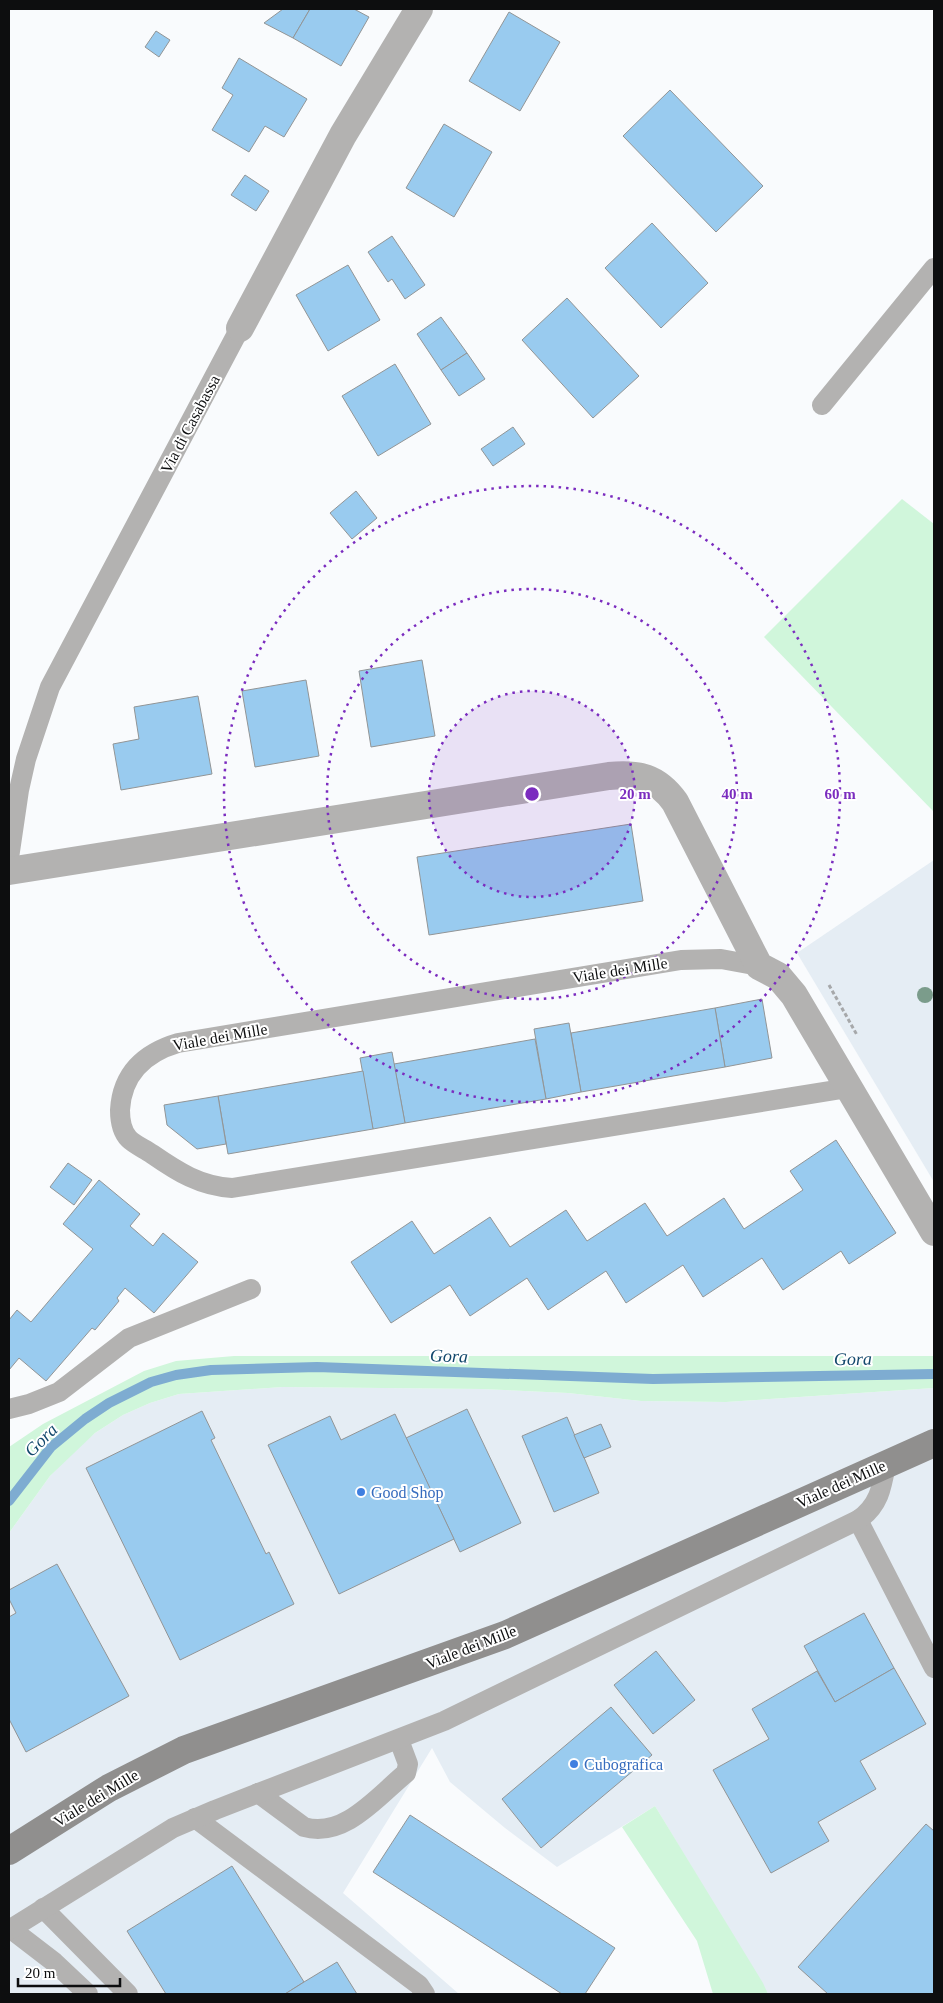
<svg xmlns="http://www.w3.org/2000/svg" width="943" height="2003" viewBox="0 0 943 2003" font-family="'Times New Roman',serif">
<rect width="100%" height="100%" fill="#f9fbfd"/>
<g fill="#e5edf4">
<polygon points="934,860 934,1182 797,953"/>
<polygon points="283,1387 482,1389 568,1393 641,1401 726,1402 934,1388 934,1994 768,1994 655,1806 557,1867 505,1828 450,1782 432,1748 343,1893 459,1994 9,1994 9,1533 50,1476 73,1452 95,1433 123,1415 150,1403 179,1394"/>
</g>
<g fill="#d0f6db">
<polygon points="902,499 934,524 934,812 764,637"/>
<polygon points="234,1356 934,1356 934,1388 726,1402 641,1401 568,1393 482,1389 283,1387 179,1394 150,1403 123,1415 95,1433 50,1476 9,1533 9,1447 43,1424 144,1371 176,1361"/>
<polygon points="655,1806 763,1983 768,1994 713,1994 697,1941 622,1827"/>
</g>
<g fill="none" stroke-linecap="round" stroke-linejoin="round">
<polyline stroke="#7eacd1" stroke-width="10" points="9,1501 51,1447 85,1419 109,1403 151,1382 176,1375 211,1370 317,1367 653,1379 934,1374"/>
</g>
<g fill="#99cbef" stroke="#929596">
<polygon points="283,9 310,9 293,38 264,23"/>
<polygon points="310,9 354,9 369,17 341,66 293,38"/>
<polygon points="509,12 560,42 520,111 469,81"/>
<polygon points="156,31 170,40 159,57 145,47"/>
<polygon points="239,58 307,99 284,137 265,126 249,152 212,130 233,95 222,88"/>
<polygon points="670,90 763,186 716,232 623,136"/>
<polygon points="444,124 492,152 454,217 406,188"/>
<polygon points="245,175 269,191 256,211 231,195"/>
<polygon points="652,223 708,283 661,328 605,268"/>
<polygon points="392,236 425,285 405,299 392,279 388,282 368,252"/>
<polygon points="348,265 380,320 328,351 296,295"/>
<polygon points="567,298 639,376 593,418 522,340"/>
<polygon points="441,317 467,353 441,370 417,334"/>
<polygon points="467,353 485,379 459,396 441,370"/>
<polygon points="395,364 431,424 378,456 342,396"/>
<polygon points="513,427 525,444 493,466 481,449"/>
<polygon points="356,491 377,518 352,539 330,513"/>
<polygon points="422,660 435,736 371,747 359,671"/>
<polygon points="306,680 319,756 255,767 242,691"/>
<polygon points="198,696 212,774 121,790 113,744 139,739 134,707"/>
<polygon points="631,824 643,901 429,935 417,857"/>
<polygon points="762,999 772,1058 725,1067 715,1008"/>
<polygon points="715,1008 725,1067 581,1092 571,1033"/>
<polygon points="569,1023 581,1092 546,1099 534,1029"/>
<polygon points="535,1039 546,1099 405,1123 394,1064"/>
<polygon points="392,1052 405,1123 373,1129 360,1058"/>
<polygon points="363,1071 373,1129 228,1154 218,1096"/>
<polygon points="218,1096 226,1144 197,1149 167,1125 164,1105"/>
<polygon points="836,1140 896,1233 849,1264 841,1251 783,1290 762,1258 703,1297 683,1265 626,1303 606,1271 548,1310 527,1278 470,1316 450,1285 391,1323 351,1262 412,1221 434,1254 490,1217 510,1247 566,1210 587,1241 645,1203 667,1236 724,1198 744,1229 803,1190 790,1171"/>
<polygon points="68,1163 92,1180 74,1205 50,1187"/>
<polygon points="99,1180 140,1214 130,1226 153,1246 163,1233 198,1262 154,1313 125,1288 117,1298 119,1301 95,1330 92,1328 46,1381 19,1358 9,1370 9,1320 17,1310 31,1322 93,1249 63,1224"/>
<polygon points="467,1409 521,1523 460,1552 406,1438"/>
<polygon points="202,1411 215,1438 211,1440 266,1554 269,1552 294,1604 180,1660 86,1468"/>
<polygon points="395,1414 454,1539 339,1594 268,1445 330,1416 341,1440"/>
<polygon points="567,1417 599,1493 554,1512 522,1436"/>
<polygon points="601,1424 611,1447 584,1458 574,1435"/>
<polygon points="57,1564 129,1696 26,1752 9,1719 9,1617 16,1613 9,1599 9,1590"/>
<polygon points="864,1613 894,1668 835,1702 804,1646"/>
<polygon points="656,1651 695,1700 653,1734 614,1685"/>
<polygon points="894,1668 926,1724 860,1761 876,1789 818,1822 829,1841 771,1873 713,1770 769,1739 752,1709 817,1671 835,1702"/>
<polygon points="611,1707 652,1755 541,1848 502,1799"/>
<polygon points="410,1815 615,1948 585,1994 562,1994 373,1872"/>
<polygon points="926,1824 934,1831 934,1994 828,1994 798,1967"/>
<polygon points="232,1866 304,1982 285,1994 166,1994 127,1931"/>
<polygon points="337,1962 357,1994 285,1994 304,1982"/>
</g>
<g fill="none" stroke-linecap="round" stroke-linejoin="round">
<polyline stroke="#a6a8aa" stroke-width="3" stroke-dasharray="4 2.5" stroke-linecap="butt" points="829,985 857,1035"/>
<g stroke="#b3b2b1" stroke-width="20">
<polyline points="822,405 934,268"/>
<polyline points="9,858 19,790 26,759 50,687 240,328"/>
<path d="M 759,966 L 721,959 L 681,960 L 178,1043 C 144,1053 122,1074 120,1110 C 120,1120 122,1132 129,1139 C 135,1145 145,1149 152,1154 C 178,1172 200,1186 232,1188 L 848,1088"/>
<polyline points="9,1409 29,1404 59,1392 129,1338 251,1289"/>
<polyline points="858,1520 934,1668"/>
<path d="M 258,1793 L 304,1827 C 344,1839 378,1796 406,1773 L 408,1764 L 399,1740"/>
<polyline points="195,1818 419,1985 425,1994"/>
<polyline points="43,1908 128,1994"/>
<polyline points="11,1929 54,1962 88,1994"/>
<path d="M 9,1930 L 173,1828 L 215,1810 L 444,1721 L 858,1520 C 879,1506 882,1487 886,1464"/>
</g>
<g stroke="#b3b2b1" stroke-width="28">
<polyline points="240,328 343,135 419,9"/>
<path d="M 9,871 L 609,776 C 638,773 657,777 675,802 L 759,966 L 778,976 L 794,995 L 934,1232"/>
</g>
<polyline stroke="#908f8e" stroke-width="28" points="9,1851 109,1788 184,1750 505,1635 934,1443"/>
</g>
<circle fill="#7b9c8b" cx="925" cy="995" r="8"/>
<circle cx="532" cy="794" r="103" fill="#7b2cbf" fill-opacity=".12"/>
<g fill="none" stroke="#7b2cbf" stroke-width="2.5" stroke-dasharray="2.5 5">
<circle cx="532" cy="794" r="103"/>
<circle cx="532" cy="794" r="205"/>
<circle cx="532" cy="794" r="308"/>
</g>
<g fill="#3f7fe0" stroke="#fff" stroke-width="2">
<circle cx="361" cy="1492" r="5"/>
<circle cx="574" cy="1764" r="5"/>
</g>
<g text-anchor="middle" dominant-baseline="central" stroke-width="4" stroke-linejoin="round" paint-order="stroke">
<g font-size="16" fill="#0d0e0f" stroke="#fff">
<text transform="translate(190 424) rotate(-62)">Via di Casabassa</text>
<text transform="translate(620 970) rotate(-9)">Viale dei Mille</text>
<text transform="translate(220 1037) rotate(-10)">Viale dei Mille</text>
<text transform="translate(841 1484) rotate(-24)">Viale dei Mille</text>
<text transform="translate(471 1647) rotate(-21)">Viale dei Mille</text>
<text transform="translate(96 1798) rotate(-31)">Viale dei Mille</text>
</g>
<g font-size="16" fill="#366cbe" stroke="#fff" text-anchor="start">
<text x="371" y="1492">Good Shop</text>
<text x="584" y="1764">Cubografica</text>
</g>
<g font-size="18" font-style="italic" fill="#12486c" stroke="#fff">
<text transform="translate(449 1356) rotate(2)">Gora</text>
<text transform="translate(853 1359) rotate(-1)">Gora</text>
<text transform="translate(41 1440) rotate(-45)">Gora</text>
</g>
</g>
<circle cx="532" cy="794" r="8" fill="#7b2cbf" stroke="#fff" stroke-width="2.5"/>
<g font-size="15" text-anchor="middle" font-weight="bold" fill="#7b2cbf" stroke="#fff" stroke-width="4" stroke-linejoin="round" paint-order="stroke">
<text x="635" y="799">20 m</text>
<text x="737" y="799">40 m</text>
<text x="840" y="799">60 m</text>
</g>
<rect width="943" height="2003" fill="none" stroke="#0d0e0f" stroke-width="20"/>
<path d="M18 1978v8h102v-8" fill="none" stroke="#0d0e0f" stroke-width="2.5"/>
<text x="25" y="1978" font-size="15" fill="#0d0e0f" stroke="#ffffff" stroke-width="4" paint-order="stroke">20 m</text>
</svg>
